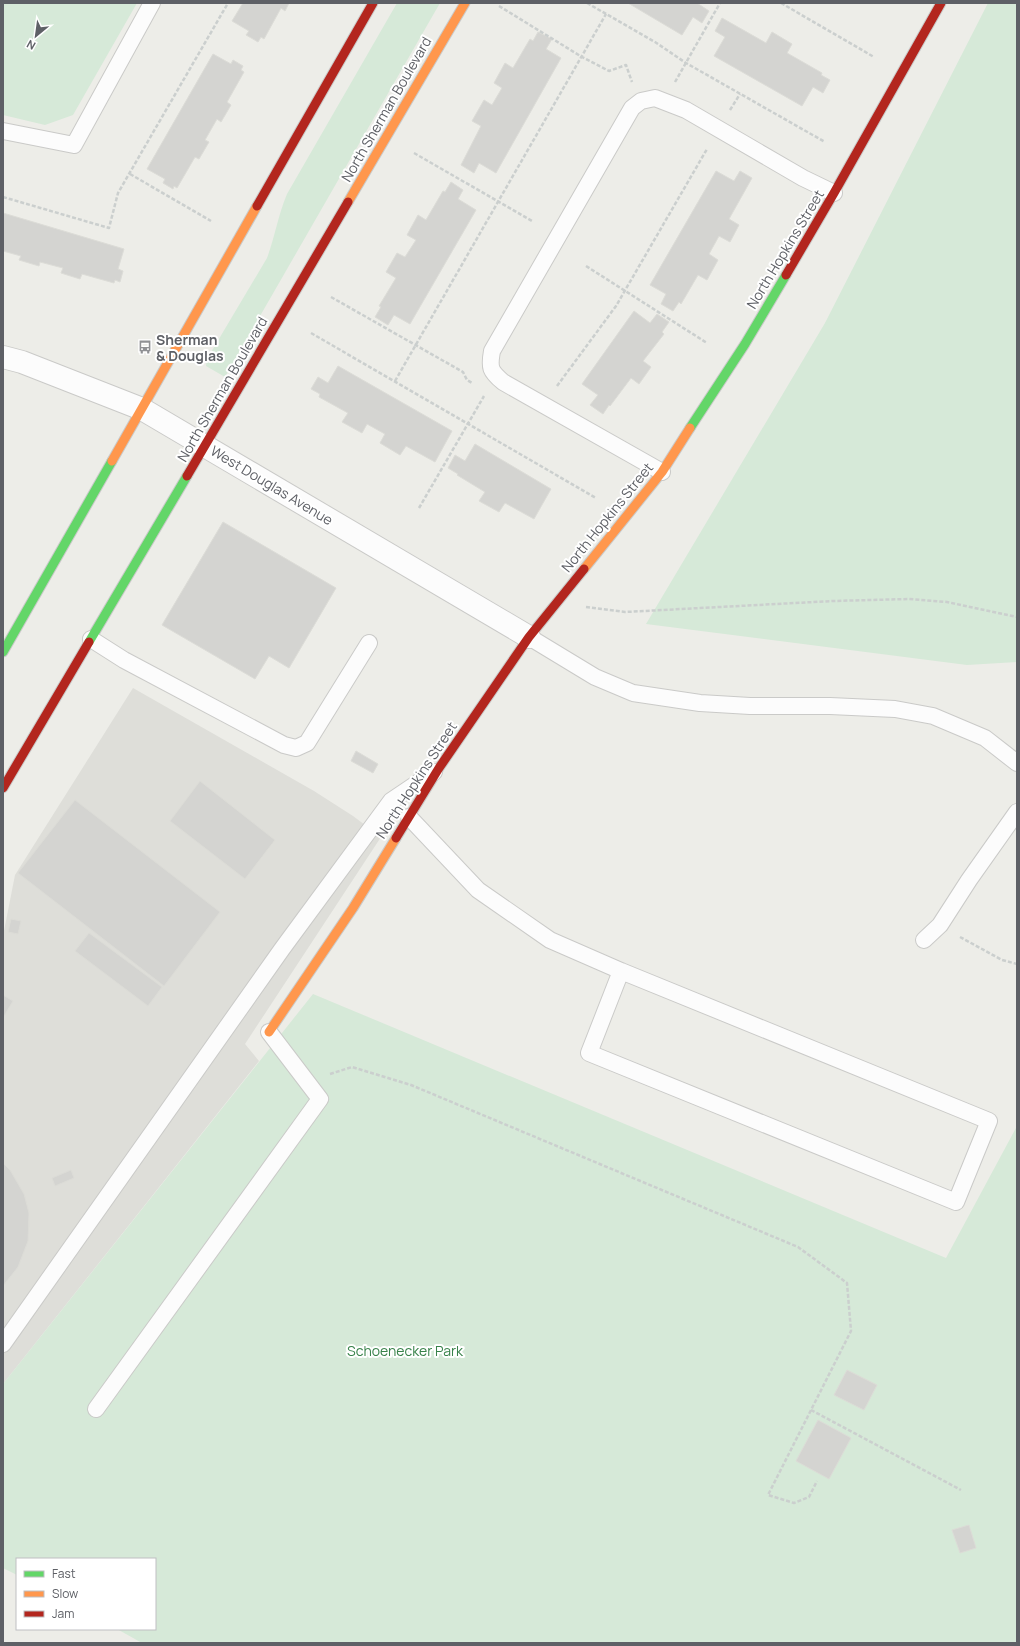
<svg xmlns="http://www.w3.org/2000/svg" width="1020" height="1646" viewBox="0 0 1020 1646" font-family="Manrope,sans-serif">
<rect width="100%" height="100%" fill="#edede8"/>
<polygon fill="#deded9" points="133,688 314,791 353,816 381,837 245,1044 259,1061 3,1384 3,936 15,875"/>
<g fill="#d6e9d8">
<polygon points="3,3 137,3 73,115 45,125 3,115"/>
<path d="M 397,3 L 440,3 L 225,377 L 206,366 L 207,359 L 267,258 C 275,237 278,215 287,194 Z"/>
<polygon points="988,3 1017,3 1017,662 967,665 646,624 825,323"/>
<polygon points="313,994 946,1258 1017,1126 1017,1643 142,1643 117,1629 155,1629 155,1559 17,1559 17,1575 3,1568 3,1384"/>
</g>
<g fill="#d4d4d1" stroke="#dcdcd7">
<polygon points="243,3 289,3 285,11 281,8 264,39 261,37 258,42 246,35 249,31 232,21"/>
<polygon points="628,3 697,3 709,11 702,23 693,17 682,35"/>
<polygon points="722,18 766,43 772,32 792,44 787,53 822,73 821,75 830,80 823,93 813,87 802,106 714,56 725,37 715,31"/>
<polygon points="538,32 552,39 546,49 561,58 496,173 479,163 474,173 461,165 481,126 472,121 484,100 492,105 502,88 494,83 505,63 513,68 530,39 533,41"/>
<polygon points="213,54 231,64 233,60 243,66 241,70 244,72 227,102 231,105 221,122 217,119 205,140 209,142 199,159 195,157 177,188 174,186 173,189 163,183 165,179 147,169"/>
<polygon points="716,171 734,181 740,171 752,178 729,219 739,225 730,242 719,236 709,254 718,260 707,280 698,275 681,304 679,302 673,311 661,304 666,294 650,285"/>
<polygon points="451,182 463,190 458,199 476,210 410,324 394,315 388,325 375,317 381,307 379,306 396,278 386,272 397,253 405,257 416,240 407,235 418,215 426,220 443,191 445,192"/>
<polygon points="3,213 124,249 118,269 123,271 120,282 115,280 114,283 82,274 80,279 61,273 63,268 40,262 39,266 19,260 21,256 3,251"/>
<polygon points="634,311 650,323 657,314 669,322 662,332 664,334 643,361 651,367 639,384 631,378 610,406 609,405 603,414 590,405 598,395 582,384"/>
<polygon points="338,366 452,431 435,462 406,446 400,455 380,443 385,434 367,424 362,433 342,422 348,413 319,397 320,394 311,389 318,377 328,383"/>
<polygon points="475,444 551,489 534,519 505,503 499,512 479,501 485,492 457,475 458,474 448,468 455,455 465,461"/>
<polygon points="223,522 336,588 289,668 269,656 255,679 162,625"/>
<polygon points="356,751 378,764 373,773 351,761"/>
<polygon points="200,781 275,840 245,879 170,821"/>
<polygon points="75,800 220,912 164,986 18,873"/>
<polygon points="11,919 21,921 18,934 8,932"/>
<polygon points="89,933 162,987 148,1006 75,951"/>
<polygon points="3,995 13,1001 3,1018"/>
<polygon points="3,1163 10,1170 24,1194 29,1213 28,1241 18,1267 3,1286"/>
<polygon points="71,1170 74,1178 55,1186 52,1178"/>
<polygon points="847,1370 877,1385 864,1410 834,1395"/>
<polygon points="818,1420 851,1438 829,1479 796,1461"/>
<polygon points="969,1525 976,1548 960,1553 952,1530"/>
</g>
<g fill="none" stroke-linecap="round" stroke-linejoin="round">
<g stroke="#cacac8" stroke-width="18">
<g id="lane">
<polyline points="3,131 74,145 152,3"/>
<path d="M 662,472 L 503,382 C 490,371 489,368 492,351 L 632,108 L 641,101 L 655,98 L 686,110 L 803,178 L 834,193"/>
<polyline points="529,637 595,677 633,693 700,703 750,706 830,706 895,709 933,716 985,738 1017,763"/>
<polyline points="91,639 124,660 284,745 296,748 307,743 369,643"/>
<polyline points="409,817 478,890 550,940 621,971 989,1121 956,1202 589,1053 621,971"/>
<polyline points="924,940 940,925 969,880 1017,812"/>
<polyline points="3,1344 282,949 391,801 434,772"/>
<polyline points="96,1409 320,1099 269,1032"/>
</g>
</g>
<g stroke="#cacac8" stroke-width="24">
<polyline id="street" points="3,357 22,362 142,409 529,637"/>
</g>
<g stroke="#cacac9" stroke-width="11">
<g id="fast">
<polyline points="690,428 745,344 786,275"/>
<polyline points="89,642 187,476"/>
<polyline points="3,652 112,461"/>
</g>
</g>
<g stroke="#cacac9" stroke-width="11">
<g id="slow">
<polyline points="348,202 465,3"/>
<polyline points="112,461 257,206"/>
<polyline points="584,569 662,472 690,428"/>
<polyline points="269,1032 353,908 396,838"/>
</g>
</g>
<g stroke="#cacac9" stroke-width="11">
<g id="jam">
<polyline points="257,206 373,3"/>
<polyline points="786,275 834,193 941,3"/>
<polyline points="187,476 348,202"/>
<polyline points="3,788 89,642"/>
<polyline points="396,838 439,768 529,637 584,569"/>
</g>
</g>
<g stroke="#cbcfce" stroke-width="2.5" stroke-dasharray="4 2" stroke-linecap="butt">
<polyline points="587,3 655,42 686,63 825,142"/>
<polyline points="781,3 874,57"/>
<polyline points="499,6 582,57 609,71 626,65 632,82"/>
<polyline points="675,82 720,3"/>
<polyline points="730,110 740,94"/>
<polyline points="414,153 532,221"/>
<polyline points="130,174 211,221"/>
<polyline points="3,197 109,228 118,193 228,3"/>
<polyline points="586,266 707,343"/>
<polyline points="331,297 463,372 467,380 472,383"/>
<polyline points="311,333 596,498"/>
<polyline points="395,381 606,14"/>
<polyline points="557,386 616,306 707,149"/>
<polyline points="419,508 484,396"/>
<polyline points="586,607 625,612 833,601 909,599 947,602 1017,617"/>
<polyline points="960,937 1002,960 1017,964"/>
<polyline points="330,1074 352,1067 411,1085 798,1247 847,1283 851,1331 768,1495 794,1503 809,1497 817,1481"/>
<polyline points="811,1410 961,1490"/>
</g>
<use href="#lane" stroke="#fcfcfc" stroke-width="16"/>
<use href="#street" stroke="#fcfcfc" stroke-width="22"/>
<use href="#fast" stroke="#63d668" stroke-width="9"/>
<use href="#slow" stroke="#ff974d" stroke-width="9"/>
<use href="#jam" stroke="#b3261e" stroke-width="9"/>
</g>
<defs>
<g id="bus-bare" transform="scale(1.08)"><path d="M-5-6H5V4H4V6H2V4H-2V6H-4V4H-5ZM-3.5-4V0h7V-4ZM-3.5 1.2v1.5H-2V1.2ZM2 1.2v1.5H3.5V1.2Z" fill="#909194" stroke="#fff" stroke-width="2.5" paint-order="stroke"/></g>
</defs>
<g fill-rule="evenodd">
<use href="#bus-bare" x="145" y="347"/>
</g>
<g text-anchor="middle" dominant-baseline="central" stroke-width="4" stroke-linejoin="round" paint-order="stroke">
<g font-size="14" fill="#5e6066" stroke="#fff">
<text transform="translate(386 109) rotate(-60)">North Sherman Boulevard</text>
<text transform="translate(785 249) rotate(-59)">North Hopkins Street</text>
<text transform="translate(222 389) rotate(-60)">North Sherman Boulevard</text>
<text transform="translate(272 485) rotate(31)">West Douglas Avenue</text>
<text transform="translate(607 517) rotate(-51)">North Hopkins Street</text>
<text transform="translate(416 780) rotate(-57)">North Hopkins Street</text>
</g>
<g font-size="14" font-weight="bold" fill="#5e6066" stroke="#fff" text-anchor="start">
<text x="156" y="339">Sherman<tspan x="156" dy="16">&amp; Douglas</tspan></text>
</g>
<g font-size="14" fill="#38824a" stroke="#fff">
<text x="405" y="1350">Schoenecker Park</text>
</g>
</g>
<rect width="1020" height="1646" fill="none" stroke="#5e6066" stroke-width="8"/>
<rect x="16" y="1558" width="140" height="72" fill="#ffffff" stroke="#bfbfc2"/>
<rect x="24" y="1571" width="20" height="6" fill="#63d668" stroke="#bfbfc2"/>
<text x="52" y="1578" font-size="12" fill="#5e6066">Fast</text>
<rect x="24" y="1591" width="20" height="6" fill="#ff974d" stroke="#bfbfc2"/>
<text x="52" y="1598" font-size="12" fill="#5e6066">Slow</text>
<rect x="24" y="1611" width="20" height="6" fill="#b3261e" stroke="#bfbfc2"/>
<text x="52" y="1618" font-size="12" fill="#5e6066">Jam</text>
<g transform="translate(36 36) rotate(209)" stroke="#ffffff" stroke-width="3" paint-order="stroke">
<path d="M0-3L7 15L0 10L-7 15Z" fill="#5e6066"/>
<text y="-6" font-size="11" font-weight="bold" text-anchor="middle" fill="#5e6066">N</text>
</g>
</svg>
